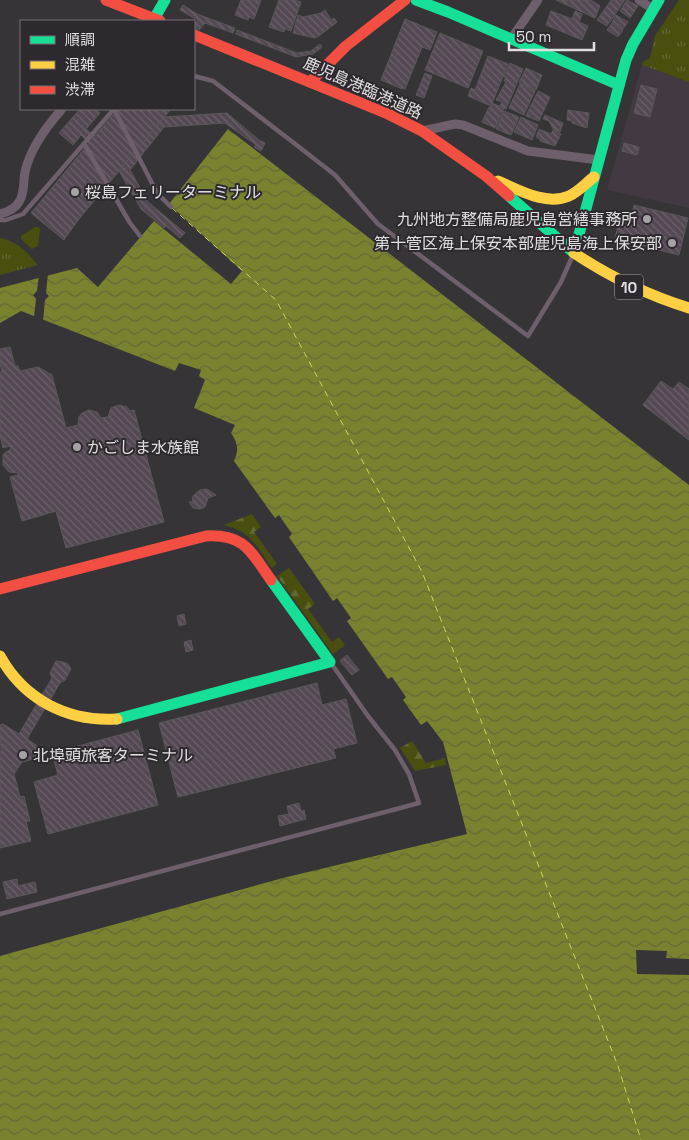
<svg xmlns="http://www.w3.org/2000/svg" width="689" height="1140" viewBox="0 0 689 1140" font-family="'Space Grotesk','Noto Sans JP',sans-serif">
<defs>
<pattern id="forest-firs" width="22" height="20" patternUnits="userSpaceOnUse" patternTransform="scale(1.25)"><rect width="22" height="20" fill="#4a4f10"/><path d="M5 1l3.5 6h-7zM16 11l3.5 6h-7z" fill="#646832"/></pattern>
<pattern id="park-tufts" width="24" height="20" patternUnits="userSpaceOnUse" patternTransform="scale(1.25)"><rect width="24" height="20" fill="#4a4f10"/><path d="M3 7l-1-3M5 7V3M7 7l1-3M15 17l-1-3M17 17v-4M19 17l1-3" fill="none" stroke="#646832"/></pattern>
<pattern id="water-waves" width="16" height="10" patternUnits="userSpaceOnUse" patternTransform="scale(1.25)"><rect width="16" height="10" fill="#7b822f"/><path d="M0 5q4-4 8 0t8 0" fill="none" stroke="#656937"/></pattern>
<pattern id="building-back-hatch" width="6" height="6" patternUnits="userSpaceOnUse" patternTransform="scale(1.25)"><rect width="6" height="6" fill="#534853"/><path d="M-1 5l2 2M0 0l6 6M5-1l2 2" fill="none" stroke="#6b626b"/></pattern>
</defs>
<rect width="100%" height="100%" fill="#373437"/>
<polygon fill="#423942" points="642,65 689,82 689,208 607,190"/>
<polygon fill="#4a4f10" points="35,227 38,227 40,229 38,246 32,249 21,239 21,236"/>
<g fill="url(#forest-firs)">
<path d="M 252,514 L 261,527 L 254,532 L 277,564 L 272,568 C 256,546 252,532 224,525 Z"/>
<polygon points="289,568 315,604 308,609 332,642 339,637 345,645 333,654 277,576"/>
<polygon points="412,741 426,763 445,758 446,765 415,771 400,748"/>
</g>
<g fill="url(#park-tufts)">
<polygon points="679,0 689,0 689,82 642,65 644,61 650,58 655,36"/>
<path d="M 0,238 C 17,241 28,253 38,265 L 0,275 Z"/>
</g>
<path fill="url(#water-waves)" d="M 228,129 L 689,485 L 689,1140 L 0,1140 L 0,956 L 283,878 L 467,834 L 443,742 L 427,721 L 421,725 L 403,700 L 406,697 L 392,677 L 388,679 L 347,621 L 351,618 L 337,598 L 333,601 L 289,537 L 292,534 L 279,515 L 275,518 L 234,461 C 239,450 238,443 231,433 L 235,425 L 194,408 L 205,380 L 199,376 L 201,370 L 179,363 L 175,371 L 21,311 L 0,323 L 0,288 L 77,268 L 98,287 L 154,221 L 231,284 L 242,271 L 169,204 Z"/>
<g fill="#373437">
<polygon points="48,273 46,293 49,296 45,300 43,321 34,317 36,299 33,295 37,291 39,275"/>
<polygon points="636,950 667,951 666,958 689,959 689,975 637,974"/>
</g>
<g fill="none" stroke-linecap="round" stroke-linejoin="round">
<polyline stroke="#ccd860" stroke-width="1" stroke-dasharray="6 5" stroke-linecap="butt" points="172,208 276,300 422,572 618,1066 641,1140"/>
</g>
<g fill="url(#building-back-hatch)" stroke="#5a575a">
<polygon points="241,0 261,0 254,19 249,17 248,20 235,15"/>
<polygon points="279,0 295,0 301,2 291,31 285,29 284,32 269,27"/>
<polygon points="556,0 591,0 600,6 595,18"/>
<polygon points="611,0 625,0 607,26 597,20"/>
<polygon points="627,0 638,6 630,18 620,11"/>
<polygon points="183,5 197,14 235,28 233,33 205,23 194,36 194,25 198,20 180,10"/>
<polygon points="325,10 331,20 334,18 337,22 319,36 315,38 293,33 298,15 303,17 321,13"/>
<polygon points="551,11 572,19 575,11 582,14 579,22 588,26 582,40 546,25"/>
<polygon points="616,15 628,22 623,29 612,22"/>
<polygon points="405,19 437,32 430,50 422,47 405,89 402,88 402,89 381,80"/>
<polygon points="612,23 623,30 618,37 607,30"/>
<polygon points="237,30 297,53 311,51 320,44 322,47 313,54 296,57 236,34"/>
<polygon points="440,33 483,51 468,88 425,70"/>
<polygon points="488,56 508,64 491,106 468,96 471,88 475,90"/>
<polygon points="510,63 523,69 506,109 500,106 502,102 496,100 506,82 504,81 506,77 504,77"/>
<polygon points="526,68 542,75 536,90 519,83"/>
<polygon points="425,73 432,76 424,98 416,95"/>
<polygon points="520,84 535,91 524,115 509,108"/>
<polygon points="641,85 657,89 650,117 634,113"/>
<polygon points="538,91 550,97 539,121 526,116"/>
<polygon points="492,103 504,108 495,128 482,122 489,107 490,108"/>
<polygon points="80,109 95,109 100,113 86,129 95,136 118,109 171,109 79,219 64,240 31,213 89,143 81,135 73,145 59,133"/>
<polygon points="568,110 589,113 587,128 572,123 572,121 567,120"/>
<polygon points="504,111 519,117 511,135 496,129"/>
<polygon points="227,113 259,140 265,143 261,151 254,147 256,145 225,123 164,127 130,170 148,202 185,233 180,238 166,226 164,228 141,209 119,171 164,117"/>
<polygon points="545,115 563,123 560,132 553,129 549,121 543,119"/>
<polygon points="521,117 538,125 532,140 514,132"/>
<polygon points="539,129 551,134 553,130 561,134 555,146 540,141 541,140 536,137"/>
<polygon points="624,143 639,147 637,155 622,151"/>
<polygon points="634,205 688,218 679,255 615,239 621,213 632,215"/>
<polygon points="10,347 15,366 18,366 20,371 38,367 52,375 66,428 78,425 79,417 82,413 89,410 97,412 101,418 108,417 111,408 119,405 127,407 130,411 134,410 164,522 66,548 56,511 22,521 10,477 18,475 18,473 9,472 3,465 3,455 6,452 11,449 10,446 3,448 0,436 0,372 2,372 0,363 0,349"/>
<polygon points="661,381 673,389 679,382 689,389 689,440 643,405"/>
<polygon points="207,489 216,495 208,498 205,507 200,509 193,508 189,502 192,502 193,496 200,490"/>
<polygon points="184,614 186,624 179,626 177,616"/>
<polygon points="191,640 193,650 186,652 184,642"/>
<polygon points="347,655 359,670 352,675 340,661"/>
<polygon points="56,661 63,662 68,664 71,669 65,680 60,683 27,739 45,751 46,756 22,762 14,774 20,797 24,796 30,821 26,822 31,841 0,848 0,753 1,751 0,725 3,724 19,734 52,678 50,673"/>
<polygon points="317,683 322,705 346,699 357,743 333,749 336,758 178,797 159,723"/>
<polygon points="138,730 158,805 48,834 34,782 58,775 52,753"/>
<polygon points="299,803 301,811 304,810 306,819 280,826 278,816 289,814 287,806"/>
<polygon points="17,879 18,886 35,882 37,892 7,899 3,882"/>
</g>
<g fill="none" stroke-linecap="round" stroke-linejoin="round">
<g stroke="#6d5f6c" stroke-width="4.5">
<polyline points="194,76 213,81 294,143 335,175 378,224 528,336 561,282 572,257"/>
<polyline points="114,109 157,193 171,207"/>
<polyline points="84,144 130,223 140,236"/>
<polyline points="0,220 6,220 23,214 114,109"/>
<polyline points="0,914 419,803 409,774 395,750 368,716 331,663"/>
</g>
<g stroke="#6d5f6c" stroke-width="9">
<polyline points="639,0 653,9"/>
<polyline points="511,39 538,0"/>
<polyline points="422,131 455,124 463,125 528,151 599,160"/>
<path d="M 0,214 C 8,212 15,209 19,202 C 25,193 23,182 25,172 C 30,149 47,126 62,109"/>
</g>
<g stroke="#16e098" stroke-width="11">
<polyline points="416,0 448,12 619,85"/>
<polyline points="154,19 165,0"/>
<polyline points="509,196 574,253 626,60 633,44 659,0"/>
<polyline points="117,719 330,662 271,580"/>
</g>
<g stroke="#ffcf43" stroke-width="11">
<path d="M 498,181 C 519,190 546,206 569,196 C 578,192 586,183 594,177"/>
<path d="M 574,253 C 610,277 647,295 689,308"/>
<path d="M 0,656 C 24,700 68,722 117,719"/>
</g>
<g stroke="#f24e42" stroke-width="11">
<polyline points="106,0 160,21"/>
<polyline points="194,35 388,114 422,131 486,176 509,196"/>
<polyline points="310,82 346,46 405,0"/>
<path d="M 0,589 L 206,536 C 245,534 251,552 271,580"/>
</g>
</g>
<g fill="#a6a2a6" stroke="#2e292e" stroke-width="2">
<circle cx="75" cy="192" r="5"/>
<circle cx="647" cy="219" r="5"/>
<circle cx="672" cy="243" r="5"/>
<circle cx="77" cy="447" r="5"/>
<circle cx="23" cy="755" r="5"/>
</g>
<g text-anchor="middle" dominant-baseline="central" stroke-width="4" stroke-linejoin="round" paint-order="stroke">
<rect fill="#2e292e" stroke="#aba8ab" stroke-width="1" x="615" y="274.5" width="28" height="25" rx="4"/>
<g font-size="15" font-weight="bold" fill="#e1dee1">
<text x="629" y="287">10</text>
</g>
<g font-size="16" fill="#e1dee1" stroke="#2e292e">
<text transform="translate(363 88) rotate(24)">鹿児島港臨港道路</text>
</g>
<g font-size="16" fill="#e1dee1" stroke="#2e292e" text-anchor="start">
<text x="85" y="192">桜島フェリーターミナル</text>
<text x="637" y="219" text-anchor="end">九州地方整備局鹿児島営繕事務所</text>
<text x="662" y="243" text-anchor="end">第十管区海上保安本部鹿児島海上保安部</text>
<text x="87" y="447">かごしま水族館</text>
<text x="33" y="755">北埠頭旅客ターミナル</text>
</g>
</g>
<rect x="20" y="20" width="175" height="90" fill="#2e292e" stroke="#767176"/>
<rect x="30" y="36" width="25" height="8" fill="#16e098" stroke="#767176"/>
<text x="65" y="45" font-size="15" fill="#e1dee1">順調</text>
<rect x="30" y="61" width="25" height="8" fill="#ffcf43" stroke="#767176"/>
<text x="65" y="70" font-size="15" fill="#e1dee1">混雑</text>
<rect x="30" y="86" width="25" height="8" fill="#f24e42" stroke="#767176"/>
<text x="65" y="95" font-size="15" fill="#e1dee1">渋滞</text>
<path d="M509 42v8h85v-8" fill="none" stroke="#e1dee1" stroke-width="2.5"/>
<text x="516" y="42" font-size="15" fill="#e1dee1" stroke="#2e292e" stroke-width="4" paint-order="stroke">50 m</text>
</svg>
